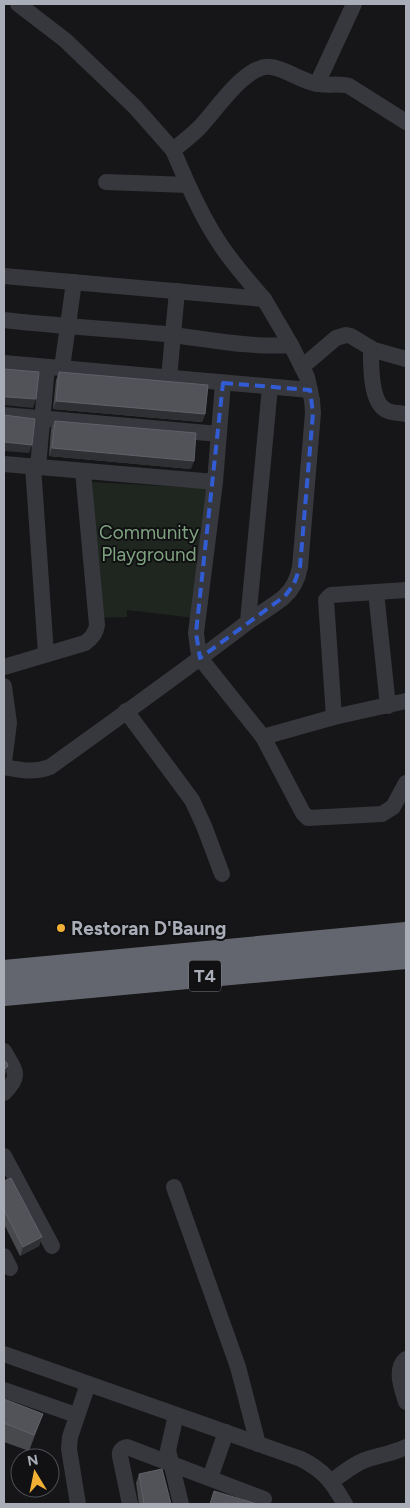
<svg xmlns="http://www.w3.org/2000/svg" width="410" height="1508" viewBox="0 0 410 1508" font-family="Figtree,sans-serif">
<rect width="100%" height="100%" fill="#161618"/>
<polygon fill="#1e261f" points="92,482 212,489 195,618 127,610 127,617 100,618"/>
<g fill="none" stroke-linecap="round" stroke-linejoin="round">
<g stroke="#37383d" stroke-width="16">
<path d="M 18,4 L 65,40 L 135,107 L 173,150 C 182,143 191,136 199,128 C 215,112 246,63 271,67 C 287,69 302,82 318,84 C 329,86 338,83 349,86 L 406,122"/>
<polyline points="317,84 354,4"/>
<path d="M 173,150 C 187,183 202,218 222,247 C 235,266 249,282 264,299"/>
<polyline points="106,182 188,185"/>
<path d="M 4,276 L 264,299 L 291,345 L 307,377 L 312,400 L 313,413 L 300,567 C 298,578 293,589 284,597 C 272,607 257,615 244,625 C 180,674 115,720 50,767 C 34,773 20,770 4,767"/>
<path d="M 4,320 C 57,326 111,329 165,334 C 206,339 249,348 291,345"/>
<path d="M 371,349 C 371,364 370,402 386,410 C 391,413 400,413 406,414"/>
<polyline points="4,363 310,390"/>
<polyline points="302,367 336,338 346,335 351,336 374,350 406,359"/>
<polyline points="62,368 74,282"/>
<polyline points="169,378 177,291"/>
<polyline points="223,383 215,482 196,633 198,649 200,658 263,737 303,813 308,818 382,814 393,807 406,783"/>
<polyline points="4,415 219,434"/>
<polyline points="4,464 215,482"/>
<polyline points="33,466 46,654"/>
<polyline points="38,467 47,367"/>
<polyline points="376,592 388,706"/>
<polyline points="248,621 270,387"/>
<path d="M 4,667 L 85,643 C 92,638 96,633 97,625 L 83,471"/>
<polyline points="4,686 9,723 4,762"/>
<polyline points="126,711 192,800 204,826 222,874"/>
<polyline points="334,717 326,600 331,595 406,590"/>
<polyline points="263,737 334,717 406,701"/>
<path d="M 4,1051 C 15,1071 22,1075 4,1093"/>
<polyline points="4,1156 52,1246"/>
<polyline points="174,1187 238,1367 258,1444"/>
<polyline points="4,1256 10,1268"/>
<path d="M 4,1354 L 301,1459 C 325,1471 332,1482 345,1504"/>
<path d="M 406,1359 C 394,1369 402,1389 406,1402"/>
<polyline points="4,1390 76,1415"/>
<polyline points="176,1415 168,1450 181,1504"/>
<polyline points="210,1478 226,1432"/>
<path d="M 331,1482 C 343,1473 355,1463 368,1459 C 381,1455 394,1453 406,1447"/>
<polyline points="78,1504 69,1449 70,1437 88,1384"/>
<path d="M 130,1504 L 120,1456 C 119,1451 122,1448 127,1447 L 264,1499"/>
</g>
<g stroke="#63666e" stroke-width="24">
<polyline points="4,972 406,934"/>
<polyline points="4,994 406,957"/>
</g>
</g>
<g fill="#47494d">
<polygon points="59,372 205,414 202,422 53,409 56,380"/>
<polygon points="55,421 191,469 49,456 51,429"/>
<polygon points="4,1181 42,1237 39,1246 20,1256 4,1224"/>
<polygon points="4,1399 43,1414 29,1451 4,1442"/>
<polygon points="139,1474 171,1504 139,1504 136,1483"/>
</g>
<g fill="#2f3033">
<polygon points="4,397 7,397 36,399 33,408 4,405"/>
<polygon points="56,401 205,414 202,422 53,409"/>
<polygon points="4,442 32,445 29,453 4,451"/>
<polygon points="52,448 194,461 191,469 49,456"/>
<polygon points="8,1066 5,1075 4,1076 4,1070"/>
<polygon points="42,1237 39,1246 20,1256 23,1247"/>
</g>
<g fill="#525359" stroke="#5f6168">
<polygon points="4,369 39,372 36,399 7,397 4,397"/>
<polygon points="59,372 208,385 205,414 56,401"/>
<polygon points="4,415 35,419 32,445 4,442"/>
<polygon points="55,421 196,433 194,461 52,448"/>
<polygon points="4,1060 7,1063 8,1066 4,1070"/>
<polygon points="11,1178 42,1237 23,1247 4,1210 4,1181"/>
<polygon points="4,1399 43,1414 34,1435 4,1423"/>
<polygon points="162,1469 171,1504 144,1504 139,1474"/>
<polygon points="214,1491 257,1504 210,1504"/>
</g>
<path fill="none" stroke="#325cd3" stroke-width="4" stroke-dasharray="10 6" stroke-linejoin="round" d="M 223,383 L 310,390 L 313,413 L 300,567 L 294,584 L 285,596 L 200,658 L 196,633 Z"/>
<circle fill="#f2b134" stroke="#111113" stroke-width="2" cx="61" cy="928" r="5"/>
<g text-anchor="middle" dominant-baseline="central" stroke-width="4" stroke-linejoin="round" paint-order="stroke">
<rect fill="#111113" stroke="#7b7e86" stroke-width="1" x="189" y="960.5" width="32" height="31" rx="4"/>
<g font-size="18" font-weight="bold" fill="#a8adb8">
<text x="205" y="976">T4</text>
</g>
<g font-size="19" fill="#7fa381" stroke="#111113">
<text x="149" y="532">Community<tspan x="149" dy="22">Playground</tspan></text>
</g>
<g font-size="19" font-weight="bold" fill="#a8adb8" stroke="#111113" text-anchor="start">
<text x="71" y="928">Restoran D'Baung</text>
</g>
</g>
<rect width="410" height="1508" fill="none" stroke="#a8adb8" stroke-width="10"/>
<g transform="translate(35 1473) rotate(350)"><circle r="24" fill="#111113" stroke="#4d4f55"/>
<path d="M0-4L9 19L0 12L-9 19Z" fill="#f2b134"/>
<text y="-8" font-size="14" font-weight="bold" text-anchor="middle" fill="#a8adb8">N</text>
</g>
</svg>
